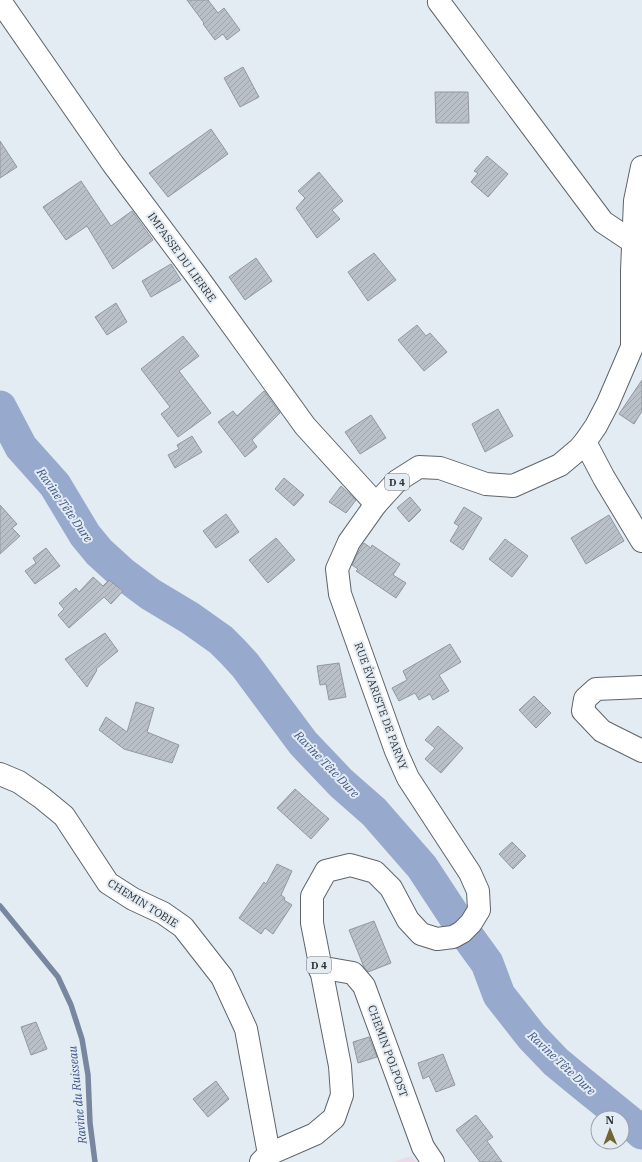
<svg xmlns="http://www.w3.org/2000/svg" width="642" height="1162" viewBox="0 0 642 1162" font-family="'IBM Plex Serif',serif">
<defs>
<pattern id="building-hatch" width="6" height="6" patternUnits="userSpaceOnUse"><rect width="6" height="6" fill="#b9c0c7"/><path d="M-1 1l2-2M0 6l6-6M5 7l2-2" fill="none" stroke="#9fa5ac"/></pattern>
</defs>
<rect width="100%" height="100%" fill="#e4ecf3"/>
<polygon fill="#f0d9e7" points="412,1156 416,1162 392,1162"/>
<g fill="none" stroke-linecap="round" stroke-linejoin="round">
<polyline stroke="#7886a0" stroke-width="5.5" points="0,906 58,977 71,1005 82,1039 88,1075 90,1123 95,1162"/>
<polyline stroke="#97a9cd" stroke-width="33" points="0,407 21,447 55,485 85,535 99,552 122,573 150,594 190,618 221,640 233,652 245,665 303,743 341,783 374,812 422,867 466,934 487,963 499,995 532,1037 556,1062 579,1081 631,1123 642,1133"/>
</g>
<g fill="url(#building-hatch)" stroke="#91989f">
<polygon points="187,0 208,0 218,13 224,8 240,30 227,40 223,34 215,40 203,24 204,23"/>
<polygon points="243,67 259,97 240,107 224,78"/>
<polygon points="435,92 468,92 469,123 436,123"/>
<polygon points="211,129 228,154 168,197 149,173"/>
<polygon points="0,141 17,167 0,178"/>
<polygon points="487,156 508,174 488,197 471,182 478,173 474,171"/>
<polygon points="319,172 343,201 332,210 340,219 317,238 296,208 305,198 298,191"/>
<polygon points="81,181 111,226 132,211 153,240 113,269 87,226 66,240 43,207"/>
<polygon points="374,253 396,280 368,301 348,272"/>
<polygon points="256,258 272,281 245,300 229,277"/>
<polygon points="171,264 181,280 151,297 142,281"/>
<polygon points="116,303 127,322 107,335 95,317"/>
<polygon points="417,325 426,336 430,333 447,352 424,371 398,340"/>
<polygon points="183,336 199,356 179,371 211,413 178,437 161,414 170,407 141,369"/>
<polygon points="642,380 642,411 634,424 619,414"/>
<polygon points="264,391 280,413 252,440 257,447 245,457 218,422 233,411 237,416"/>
<polygon points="498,409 513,436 485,452 472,424"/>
<polygon points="371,415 386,438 360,454 345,432"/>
<polygon points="192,436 202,452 175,468 168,455 179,449 177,445"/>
<polygon points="284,478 304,495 294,506 275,489"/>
<polygon points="341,486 356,500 346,513 329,502"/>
<polygon points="410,497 421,510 409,522 397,508"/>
<polygon points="0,505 17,524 12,528 20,536 0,554"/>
<polygon points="464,507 482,518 463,550 450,541 459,526 454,523"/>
<polygon points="226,514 239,532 216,548 203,531"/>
<polygon points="609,515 624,541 586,564 571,538"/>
<polygon points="276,538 295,560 268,583 249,560"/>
<polygon points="505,539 528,556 512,577 489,559"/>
<polygon points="364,543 371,548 372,545 400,564 393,575 406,583 396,598 356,571 358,569 352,565 358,552"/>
<polygon points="46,548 60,566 35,584 25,571 36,563 33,558"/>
<polygon points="93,577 103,586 109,580 123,591 111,604 104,597 69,628 58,615 64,609 59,603 76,588 79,592"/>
<polygon points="105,633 118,651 96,669 97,670 87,687 65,659"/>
<polygon points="450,644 461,662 439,675 449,691 433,700 430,694 419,700 415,693 399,701 392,688 407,680 403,671"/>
<polygon points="339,663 346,697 329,700 326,684 320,685 317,666"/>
<polygon points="534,696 551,713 536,728 519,710"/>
<polygon points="136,702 154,708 147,732 179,745 172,763 124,749 99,730 106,717 127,732"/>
<polygon points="438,726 463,748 441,773 425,759 435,748 425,740"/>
<polygon points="295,789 329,819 311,839 277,808"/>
<polygon points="512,842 526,856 513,869 499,854"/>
<polygon points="277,864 292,871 281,895 285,898 284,900 292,905 273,934 265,928 261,934 239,918 264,882 266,884"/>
<polygon points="374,921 391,963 368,972 364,967 349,930"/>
<polygon points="36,1022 47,1049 31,1055 21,1027"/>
<polygon points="369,1037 377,1057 358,1063 353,1042"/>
<polygon points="443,1054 455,1085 436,1092 429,1076 423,1079 418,1063"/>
<polygon points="216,1081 229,1099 208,1117 193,1099"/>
<polygon points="476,1115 493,1137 487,1141 502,1162 480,1162 456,1130"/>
</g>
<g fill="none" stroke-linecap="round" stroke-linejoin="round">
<g stroke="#5e656b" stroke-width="24">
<g id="street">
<polyline points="440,0 439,2 603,222 633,242"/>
<polyline points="0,1 113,164 196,275 305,426 376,504"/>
<polyline points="585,442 604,478 642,541"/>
<polyline points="642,687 596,689 585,699 583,711 602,731 642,751"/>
<polyline points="0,774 19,782 42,798 64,816 108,883 133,899 163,913 183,927 222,977 246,1029 269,1154"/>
<polyline points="320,970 330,969 353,973 364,986 423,1147 433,1162"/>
</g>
</g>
<g stroke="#5e656b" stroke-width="24">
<polyline id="primary" points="261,1162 269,1154 315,1134 334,1118 342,1095 340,1066 312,923 312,896 326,871 350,865 375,872 391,888 408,920 421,934 437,939 453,937 462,932 471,923 479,910 478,891 470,873 408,778 396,751 340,594 337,569 349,542 376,504 397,481 419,467 440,468 486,484 513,486 560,465 579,449 585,442 596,426 608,403 632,347 632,271 635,201 642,167"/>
</g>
<use href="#street" stroke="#fff" stroke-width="22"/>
<use href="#primary" stroke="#fff" stroke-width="22"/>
</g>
<g text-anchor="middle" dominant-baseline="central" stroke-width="4" stroke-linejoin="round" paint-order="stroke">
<g fill="#e4ecf3" stroke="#666a6f" stroke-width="1">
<rect x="385" y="474" width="24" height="16" rx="3"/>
<rect x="307" y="957" width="24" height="16" rx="3"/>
</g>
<g font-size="10" font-weight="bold" fill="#303336">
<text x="397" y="482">D 4</text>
<text x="319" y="965">D 4</text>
</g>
<g font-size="11" fill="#303336" stroke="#e4ecf3">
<text transform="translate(182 257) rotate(54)">IMPASSE DU LIERRE</text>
<text transform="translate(381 706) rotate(70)">RUE ÉVARISTE DE PARNY</text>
<text transform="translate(143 903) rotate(32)">CHEMIN TOBIE</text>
<text transform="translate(388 1051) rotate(70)">CHEMIN POLPOST</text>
</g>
<g font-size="12" font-style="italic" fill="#3e5687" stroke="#e4ecf3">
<text transform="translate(65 505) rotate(55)">Ravine Tête Dure</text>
<text transform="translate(327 764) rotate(46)">Ravine Tête Dure</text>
<text transform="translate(562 1063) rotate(43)">Ravine Tête Dure</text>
<text transform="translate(77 1095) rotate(-96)">Ravine du Ruisseau</text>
</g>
</g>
<g transform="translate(610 1130) rotate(359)"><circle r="19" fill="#e4ecf3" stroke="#9ca2a7"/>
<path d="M0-3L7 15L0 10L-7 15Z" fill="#6f6632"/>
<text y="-6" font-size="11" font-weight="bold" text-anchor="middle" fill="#303336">N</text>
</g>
</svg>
